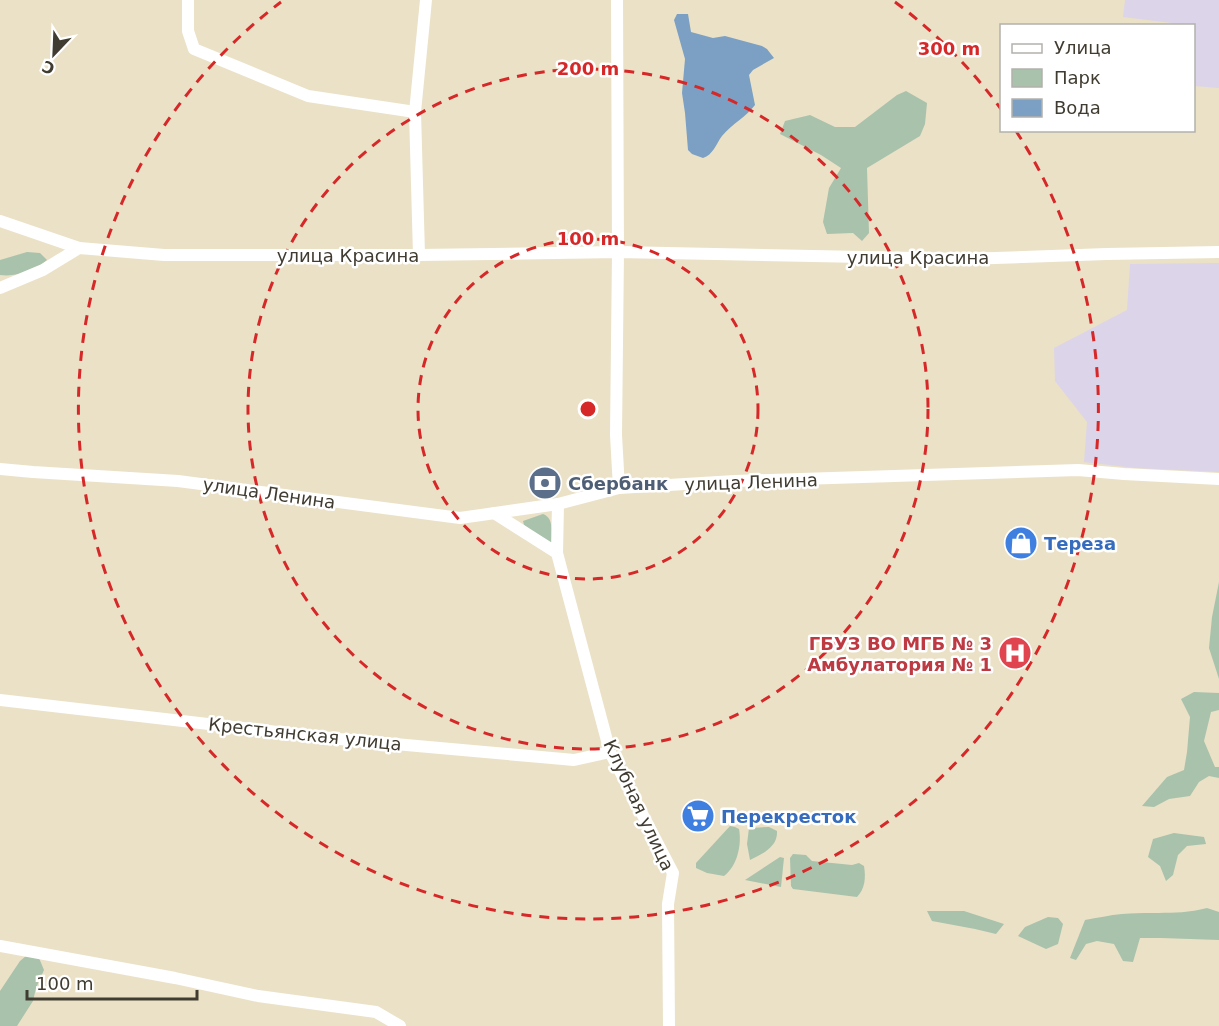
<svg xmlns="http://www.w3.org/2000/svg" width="1219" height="1026" viewBox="0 0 1219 1026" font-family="'DejaVu Sans',sans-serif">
<rect width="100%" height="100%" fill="#ebe1c7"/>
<g fill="#dcd4e9">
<polygon points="1125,0 1219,0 1219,88 1194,86 1194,26 1173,25 1172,23 1123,17"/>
<polygon points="1219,263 1219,472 1135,468 1084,462 1087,422 1055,381 1054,348 1127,310 1130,264"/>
</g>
<g fill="#a9c2ab">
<polygon points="906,91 927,103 925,124 920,136 867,168 869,233 862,241 853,233 827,234 823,222 829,188 841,168 821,155 780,134 785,121 810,115 835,127 855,127 897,95"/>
<path d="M 27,252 L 40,253 L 47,260 C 34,271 17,277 0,275 L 0,260 Z"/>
<path d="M 543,514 C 554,518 551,531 552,542 L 548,543 L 524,525 L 523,521 Z"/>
<polygon points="1219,582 1219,679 1209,648 1212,617"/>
<polygon points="1194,692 1219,693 1219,710 1211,712 1204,741 1215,767 1219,767 1219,778 1209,776 1199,782 1190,796 1169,799 1154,807 1142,806 1167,777 1184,770 1187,752 1190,717 1181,699"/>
<path d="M 730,826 L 735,827 L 739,829 C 742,845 737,866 724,876 L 707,873 L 696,868 L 696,863 Z"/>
<path d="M 769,827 L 777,831 C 778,847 762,854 750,860 L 747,844 L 749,828 Z"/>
<polygon points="1174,833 1204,837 1206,844 1187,846 1178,855 1173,875 1166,881 1160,866 1148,857 1153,839"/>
<path d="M 793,854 L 806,855 L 812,861 L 852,865 L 859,863 L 864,866 C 866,878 865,889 857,897 L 793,889 L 791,886 L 790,858 Z"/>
<polygon points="780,857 784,858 781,887 745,880"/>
<path d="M 1207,908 L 1219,912 L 1219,940 L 1161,938 L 1140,938 L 1133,962 L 1123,961 L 1114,944 L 1097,941 L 1086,944 L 1076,960 L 1070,958 L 1085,920 C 1097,918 1110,915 1122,914 C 1153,911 1176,916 1207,908 Z"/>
<polygon points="927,911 964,911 1004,924 996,934 975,929 932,921"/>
<polygon points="1048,917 1058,918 1063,924 1058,944 1046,949 1018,936 1025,927"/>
<polygon points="26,956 39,958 44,970 36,988 33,1001 17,1026 0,1026 0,991 20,961"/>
</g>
<path fill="#7ba0c3" d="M 677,14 L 688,14 L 691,32 L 713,38 L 725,36 L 762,46 L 767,49 L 774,58 L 753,70 L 749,75 L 755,105 C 746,117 732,124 722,136 C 716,144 713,155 703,158 L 692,154 L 688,150 L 685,113 L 682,93 L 685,59 L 674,20 Z"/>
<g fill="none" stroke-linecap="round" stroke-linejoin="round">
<g stroke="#fff" stroke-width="12">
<polyline points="188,0 188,31 194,49 308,96 415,112"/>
<polyline points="617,0 618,252 616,435 619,488"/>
<polyline points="0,221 79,248"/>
<polyline points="419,255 415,112 426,0"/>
<polyline points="0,288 43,270 79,248 164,255 419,255 618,252 965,259 1107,254 1219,252"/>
<polyline points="0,469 33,472 178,481 460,518 558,504 619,488 735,481 1078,470 1124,474 1219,479"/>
<polyline points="494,513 557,553 558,504"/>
<polyline points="557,553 610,752 673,873 668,904 669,1026"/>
<polyline points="0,700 339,739 574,760 610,752"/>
<polyline points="0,946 175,978 258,996 376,1012 400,1026"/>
</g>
</g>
<g fill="none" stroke="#d62828" stroke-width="3" stroke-dasharray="10 8">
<circle cx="588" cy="409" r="170"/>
<circle cx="588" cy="409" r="340"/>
<path d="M895 2A510 510 0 0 1 1001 109M1016 131A510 510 0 1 1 281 2"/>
</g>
<defs>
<g id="bank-disc" transform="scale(1.725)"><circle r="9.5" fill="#5c6f8a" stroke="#fff"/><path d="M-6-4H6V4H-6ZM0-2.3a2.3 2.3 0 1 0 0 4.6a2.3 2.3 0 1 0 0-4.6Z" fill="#fff"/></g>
<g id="shop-disc" transform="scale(1.725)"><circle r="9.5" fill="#3f7fe0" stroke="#fff"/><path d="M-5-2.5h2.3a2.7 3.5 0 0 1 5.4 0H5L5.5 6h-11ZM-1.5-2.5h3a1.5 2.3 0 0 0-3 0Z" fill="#fff"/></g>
<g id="hospital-disc" transform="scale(1.725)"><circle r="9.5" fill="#e0444e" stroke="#fff"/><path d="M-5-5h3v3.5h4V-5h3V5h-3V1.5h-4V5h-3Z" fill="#fff"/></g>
<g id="supermarket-disc" transform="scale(1.725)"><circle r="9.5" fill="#3f7fe0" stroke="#fff"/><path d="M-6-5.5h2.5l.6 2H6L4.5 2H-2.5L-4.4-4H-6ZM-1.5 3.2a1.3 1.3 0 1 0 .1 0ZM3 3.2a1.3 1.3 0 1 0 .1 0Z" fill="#fff"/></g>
</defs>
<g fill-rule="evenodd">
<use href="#bank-disc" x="545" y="483"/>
<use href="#shop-disc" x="1021" y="543"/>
<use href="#hospital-disc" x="1015" y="653"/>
<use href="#supermarket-disc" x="698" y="816"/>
</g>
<g text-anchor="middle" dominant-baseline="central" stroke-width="5" stroke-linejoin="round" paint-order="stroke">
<g font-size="18" fill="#403c31" stroke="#fff">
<text x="348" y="255">улица Красина</text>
<text x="918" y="257">улица Красина</text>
<text transform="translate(751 482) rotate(-2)">улица Ленина</text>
<text transform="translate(269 493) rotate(8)">улица Ленина</text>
<text transform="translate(305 734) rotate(6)">Крестьянская улица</text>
<text transform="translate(639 805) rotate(65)">Клубная улица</text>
</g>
<g font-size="18" font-weight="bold" fill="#4e5e75" stroke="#fff" text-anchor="start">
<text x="568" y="483">Сбербанк</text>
</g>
<g font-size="18" font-weight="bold" fill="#366cbe" stroke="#fff" text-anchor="start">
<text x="1044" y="543">Тереза</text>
<text x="721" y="816">Перекресток</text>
</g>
<g font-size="18" font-weight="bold" fill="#be3a42" stroke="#fff" text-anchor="end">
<text x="992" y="643">ГБУЗ ВО МГБ № 3<tspan x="992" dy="21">Амбулатория № 1</tspan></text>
</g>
</g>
<circle cx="588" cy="409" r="9" fill="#d62828" stroke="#fff" stroke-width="3"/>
<g font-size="18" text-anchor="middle" font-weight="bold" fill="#d62828" stroke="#fff" stroke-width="5" stroke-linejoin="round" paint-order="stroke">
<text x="949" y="55">300 m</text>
<text x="588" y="75">200 m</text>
<text x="588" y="245">100 m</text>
</g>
<rect x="1000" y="24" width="195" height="108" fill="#ffffff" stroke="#b3b1ad" stroke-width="1.5"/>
<rect x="1012" y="44" width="30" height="9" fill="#ffffff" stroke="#b3b1ad" stroke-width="1.5"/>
<text x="1054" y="54" font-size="18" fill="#403c31">Улица</text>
<rect x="1012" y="69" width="30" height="18" fill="#a9c2ab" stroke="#b3b1ad" stroke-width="1.5"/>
<text x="1054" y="84" font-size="18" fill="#403c31">Парк</text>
<rect x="1012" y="99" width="30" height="18" fill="#7ba0c3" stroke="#b3b1ad" stroke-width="1.5"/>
<text x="1054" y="114" font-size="18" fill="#403c31">Вода</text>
<g transform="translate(54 54) rotate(203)" stroke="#ffffff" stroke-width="4.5" paint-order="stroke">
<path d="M0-4.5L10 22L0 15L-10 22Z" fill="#403c31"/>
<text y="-9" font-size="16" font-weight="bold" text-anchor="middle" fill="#403c31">С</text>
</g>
<path d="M27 990v9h170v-9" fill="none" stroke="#403c31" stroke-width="3"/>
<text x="36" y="990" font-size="18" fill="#403c31" stroke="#ffffff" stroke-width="4.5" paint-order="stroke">100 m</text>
</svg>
